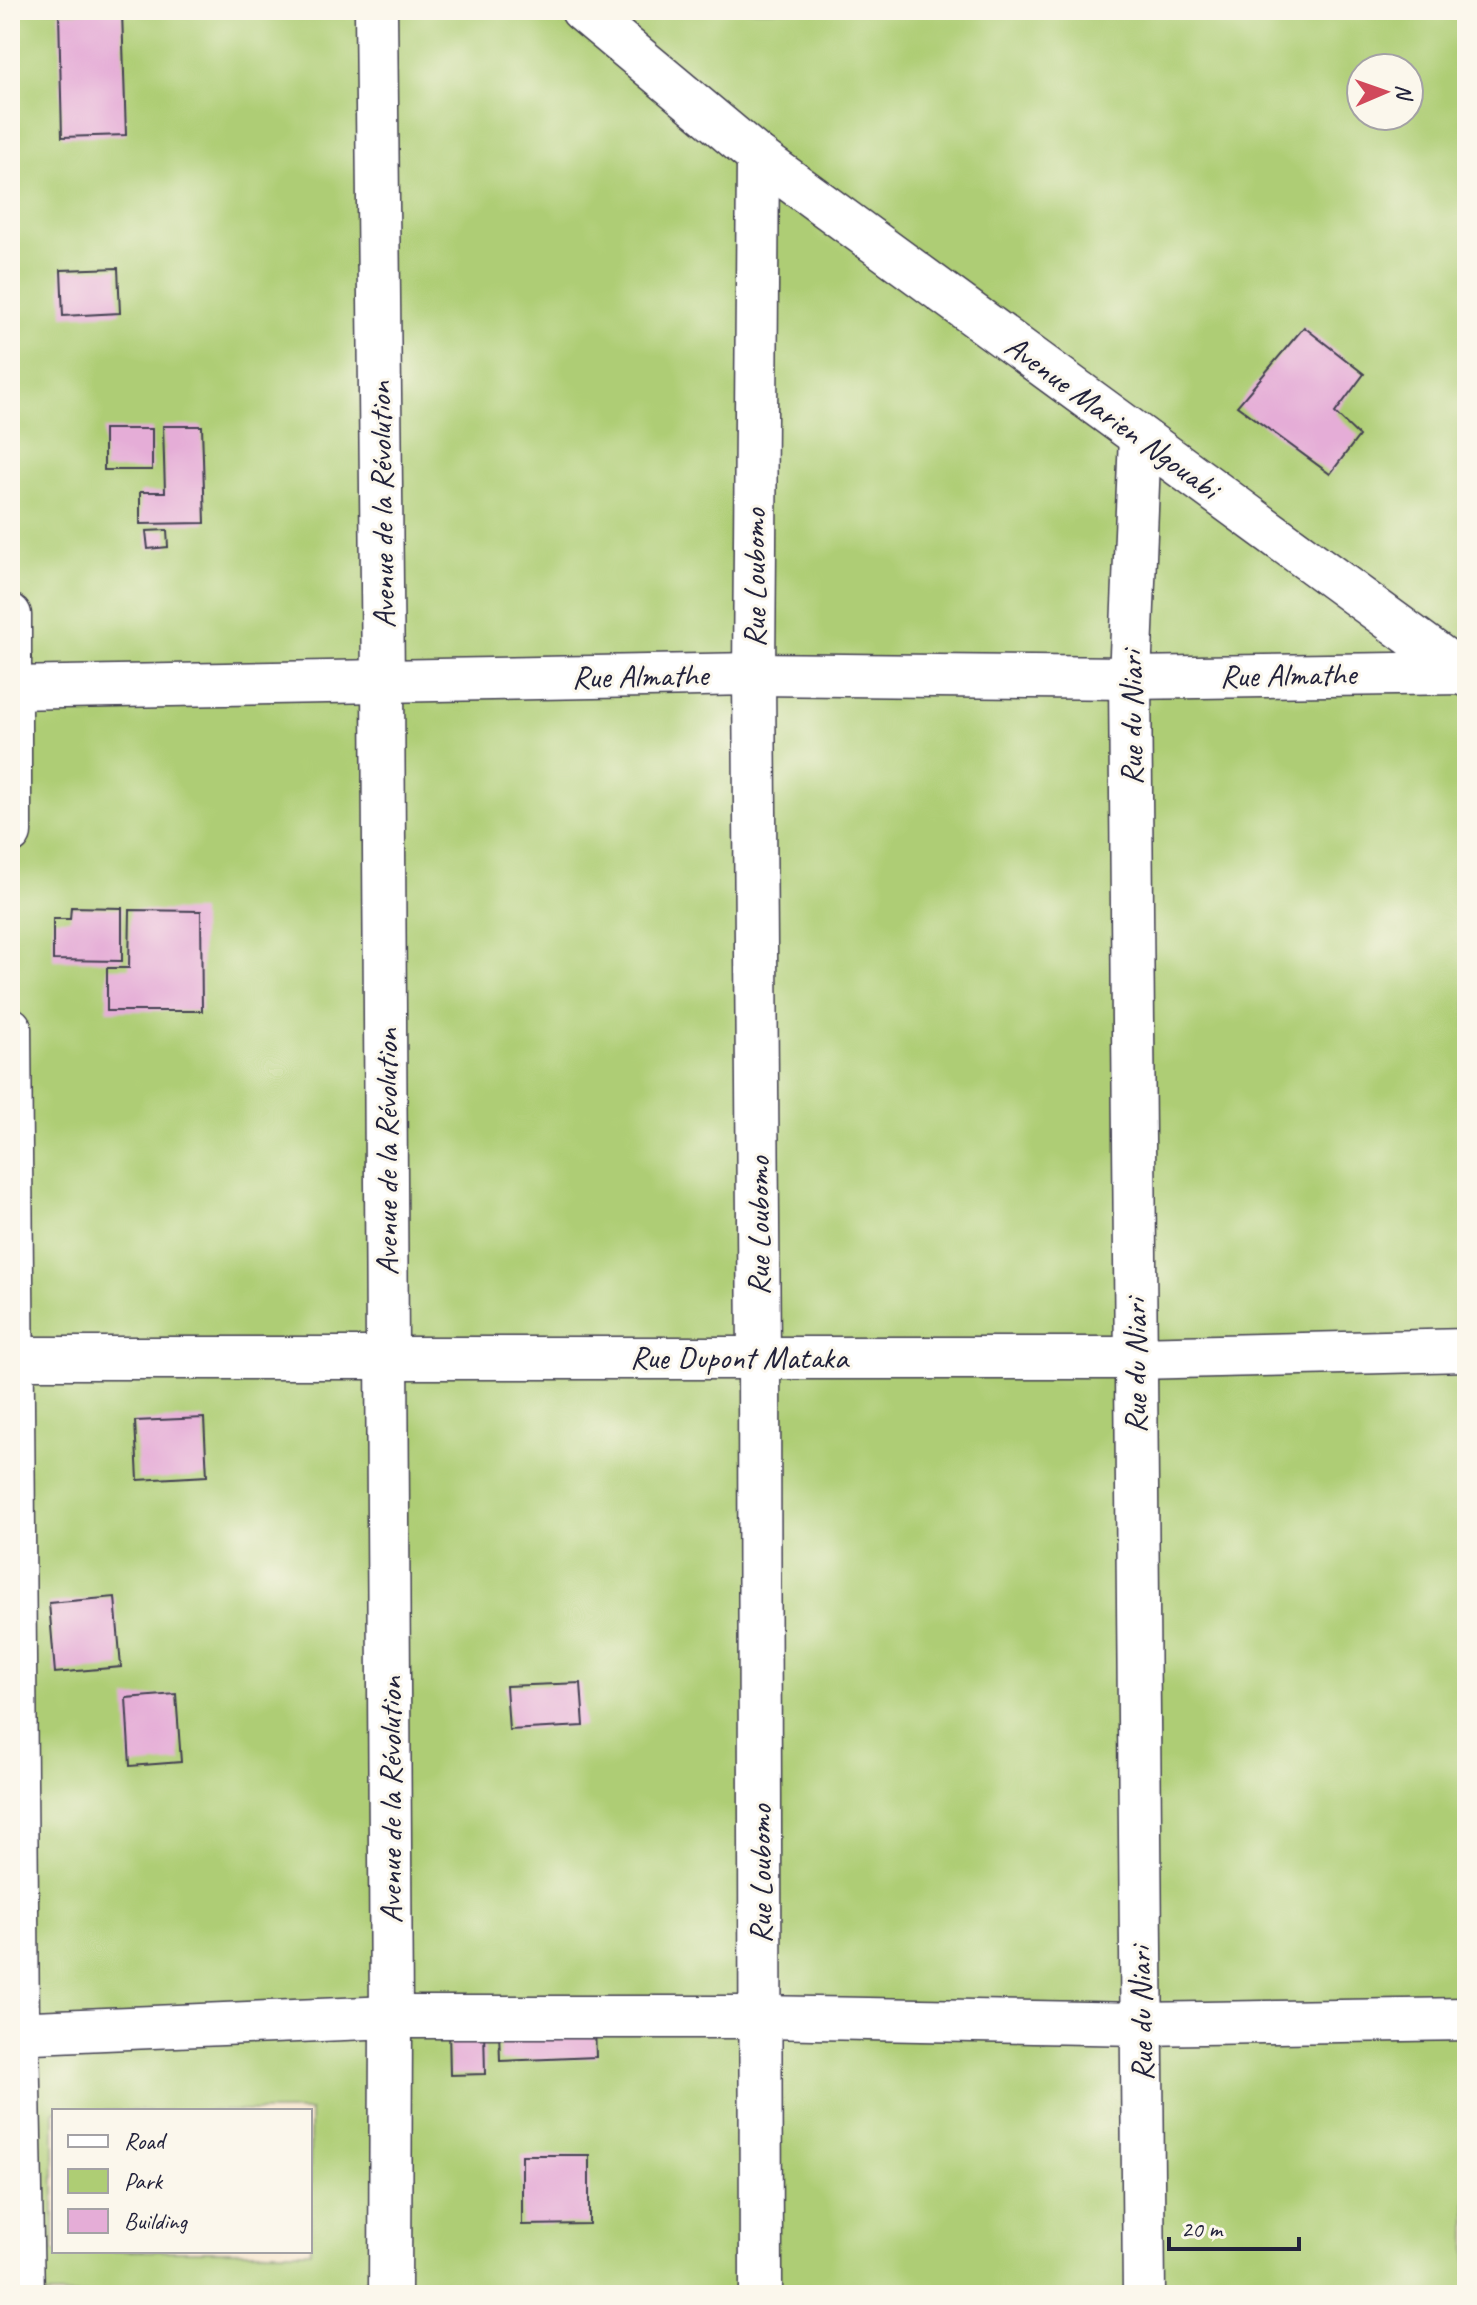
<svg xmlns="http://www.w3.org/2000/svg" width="1477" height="2305" viewBox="0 0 1477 2305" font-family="Caveat,sans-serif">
<rect width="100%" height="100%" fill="#fbf7ec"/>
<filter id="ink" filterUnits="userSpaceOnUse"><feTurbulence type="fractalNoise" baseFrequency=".0125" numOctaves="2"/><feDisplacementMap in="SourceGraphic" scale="16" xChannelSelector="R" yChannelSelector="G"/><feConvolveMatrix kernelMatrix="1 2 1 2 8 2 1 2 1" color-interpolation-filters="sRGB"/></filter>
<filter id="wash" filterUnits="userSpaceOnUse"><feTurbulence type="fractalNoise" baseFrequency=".006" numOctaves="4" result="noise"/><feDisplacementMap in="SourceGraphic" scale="32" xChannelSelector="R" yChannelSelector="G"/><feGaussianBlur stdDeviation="1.8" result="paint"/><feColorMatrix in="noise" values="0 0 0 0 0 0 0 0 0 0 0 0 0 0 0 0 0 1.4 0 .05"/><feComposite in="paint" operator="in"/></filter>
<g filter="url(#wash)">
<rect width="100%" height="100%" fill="#f6e3cb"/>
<path fill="#aecd74" stroke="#687858" stroke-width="2" fill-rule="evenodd" d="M 10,10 L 1467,10 L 1467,2295 L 10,2295 ZM 1361,68 L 1409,68 L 1409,116 L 1361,116 ZM 54,2111 L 310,2111 L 310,2251 L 54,2251 Z"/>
<g id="blocks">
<g fill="#e5add7">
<polygon points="122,11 126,135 62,137 59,13"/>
<polygon points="118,268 120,313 63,316 61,270"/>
<polygon points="1304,327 1364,374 1335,413 1359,436 1330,474 1237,406"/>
<polygon points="163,426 202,426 205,523 140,524 140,492 165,492"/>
<rect x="104" y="429" width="48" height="41"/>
<polygon points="167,530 168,547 148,549 146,531"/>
<polygon points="71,907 122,908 122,961 53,960 53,919 70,919"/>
<polygon points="130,910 201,911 202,1011 107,1011 107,968 129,968"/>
<polygon points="204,1418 207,1476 138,1480 135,1421"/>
<polygon points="115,1597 121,1667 55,1673 49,1603"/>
<polygon points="581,1683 584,1726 509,1730 506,1686"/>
<polygon points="176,1694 181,1762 130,1766 126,1698"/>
<polygon points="595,2025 596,2057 500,2061 499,2029"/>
<polygon points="484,2028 485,2074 450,2075 449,2029"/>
<polygon points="522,2155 589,2155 589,2224 522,2225"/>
</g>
</g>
</g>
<g filter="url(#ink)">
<use href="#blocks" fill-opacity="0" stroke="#423f51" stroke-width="2"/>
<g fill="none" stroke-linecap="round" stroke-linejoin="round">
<g stroke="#423f51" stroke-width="45">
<g id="minor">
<polyline points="376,10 383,681 391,2017 390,2295"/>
<polyline points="582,10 758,157 1467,676"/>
<polyline points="758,157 754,674 759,1357 761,2295"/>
<polyline points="1140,437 1130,678 1144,2295"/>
<polyline points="10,615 10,833"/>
<polyline points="10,688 754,674 1130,678 1462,673 1467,664"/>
<polyline points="10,1028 18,2033 23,2295"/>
<polyline points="10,1358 1135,1358 1467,1350"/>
<polyline points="10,2033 391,2017 761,2017 1141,2024 1467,2019"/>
</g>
</g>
<use href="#minor" stroke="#fff" stroke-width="42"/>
</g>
</g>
<g text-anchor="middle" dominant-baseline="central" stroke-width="6" stroke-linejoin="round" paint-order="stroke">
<g font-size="32" fill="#22223b" stroke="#fbf7ec">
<text transform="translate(1112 417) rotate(36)">Avenue Marien Ngouabi</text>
<text transform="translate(382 505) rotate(-91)">Avenue de la Révolution</text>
<text transform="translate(754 578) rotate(-90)">Rue Loubomo</text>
<text transform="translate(1288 675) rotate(-1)">Rue Almathe</text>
<text transform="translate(640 676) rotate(-1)">Rue Almathe</text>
<text transform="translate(1131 718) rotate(-90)">Rue du Niari</text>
<text transform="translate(386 1152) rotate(-90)">Avenue de la Révolution</text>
<text transform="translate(758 1226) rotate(-90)">Rue Loubomo</text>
<text x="739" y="1357">Rue Dupont Mataka</text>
<text transform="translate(1135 1366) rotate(-90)">Rue du Niari</text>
<text transform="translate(390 1800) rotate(-90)">Avenue de la Révolution</text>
<text transform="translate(760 1874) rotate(-90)">Rue Loubomo</text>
<text transform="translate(1141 2014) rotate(-91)">Rue du Niari</text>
</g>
</g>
<rect width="1477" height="2305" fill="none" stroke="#fbf7ec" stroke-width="40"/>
<rect x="52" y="2109" width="260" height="144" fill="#fbf7ec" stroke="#a4a2a5" stroke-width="2"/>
<rect x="68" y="2135" width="40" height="12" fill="#ffffff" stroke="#a4a2a5" stroke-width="2"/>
<text x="124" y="2149" font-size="24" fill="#22223b">Road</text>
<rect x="68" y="2169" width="40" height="24" fill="#aecd74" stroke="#a4a2a5" stroke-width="2"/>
<text x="124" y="2189" font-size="24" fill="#22223b">Park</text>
<rect x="68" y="2209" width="40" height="24" fill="#e5add7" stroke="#a4a2a5" stroke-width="2"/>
<text x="124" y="2229" font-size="24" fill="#22223b">Building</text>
<g transform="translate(1385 92) rotate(88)"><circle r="38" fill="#fbf7ec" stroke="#a4a2a5" stroke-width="2"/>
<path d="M0-6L14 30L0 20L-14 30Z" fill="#d1495b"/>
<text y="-12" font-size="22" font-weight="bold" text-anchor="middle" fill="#22223b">N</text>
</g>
<path d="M1169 2237v12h130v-12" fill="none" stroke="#22223b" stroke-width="4"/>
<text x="1181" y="2237" font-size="24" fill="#22223b" stroke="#fbf7ec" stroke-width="6" paint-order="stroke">20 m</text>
</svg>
